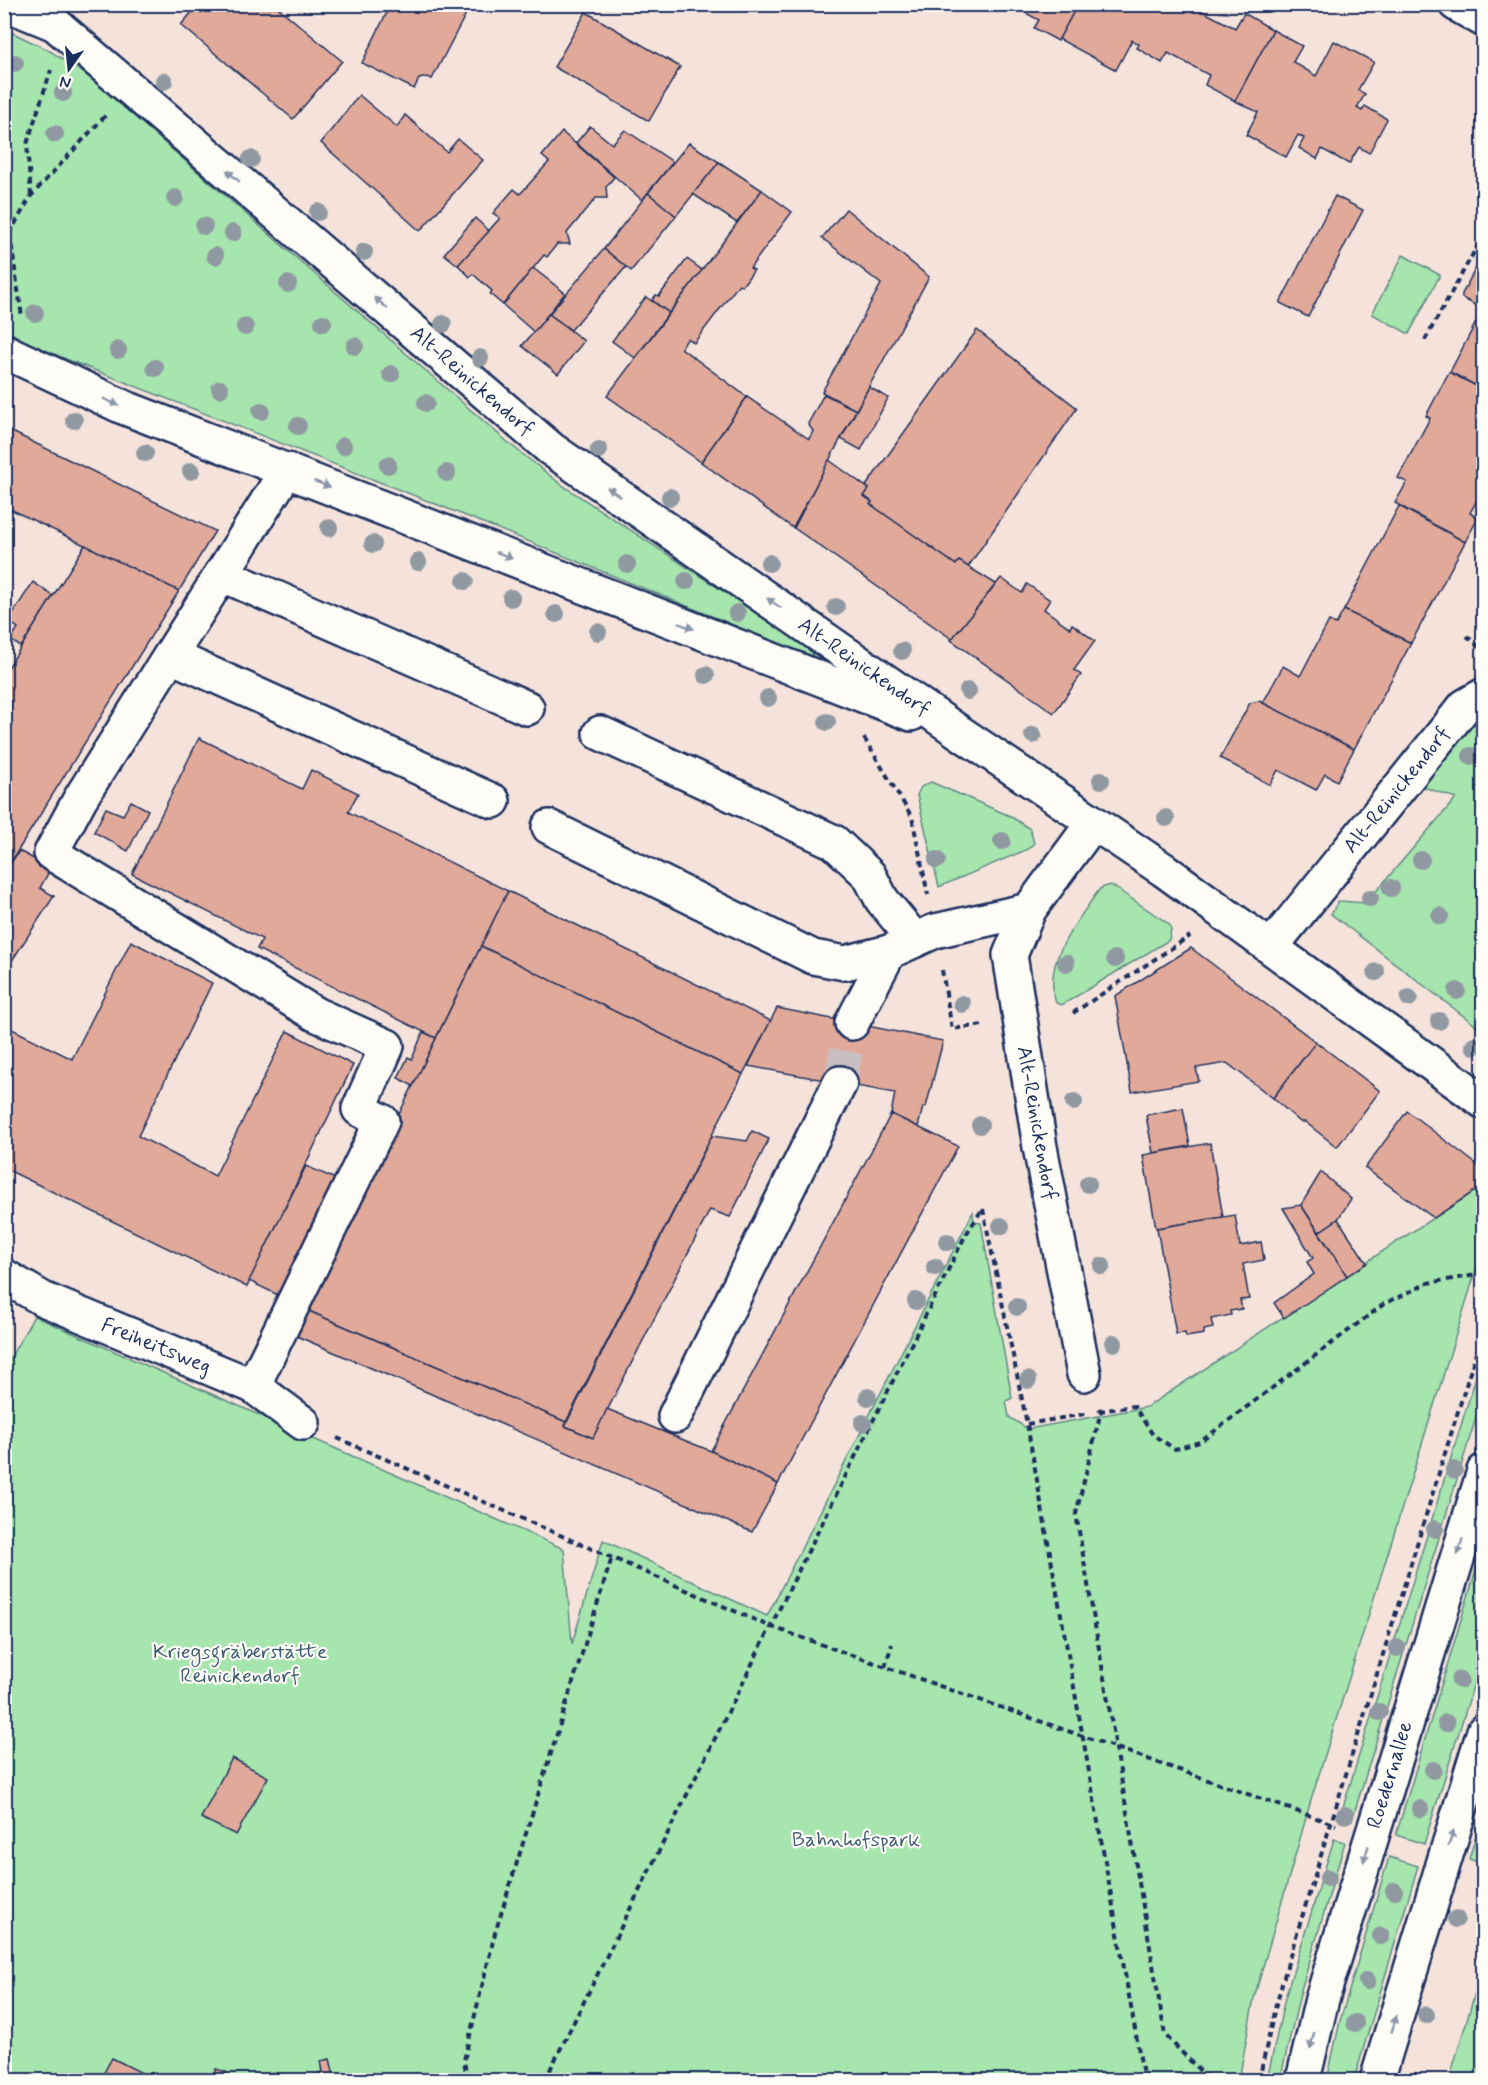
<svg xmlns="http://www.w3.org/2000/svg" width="1488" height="2085" viewBox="0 0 1488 2085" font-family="Mynerve,sans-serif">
<rect width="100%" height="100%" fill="#f5e3db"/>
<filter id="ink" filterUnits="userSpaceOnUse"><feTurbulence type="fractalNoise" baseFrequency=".0167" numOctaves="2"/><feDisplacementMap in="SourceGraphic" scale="12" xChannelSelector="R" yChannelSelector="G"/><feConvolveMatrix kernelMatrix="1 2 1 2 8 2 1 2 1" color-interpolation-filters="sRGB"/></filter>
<g filter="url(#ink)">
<g fill="#a6e5ad" stroke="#608a86" stroke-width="1.5">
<polygon points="5,29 50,51 89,77 511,445 562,485 814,651 810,660 724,621 456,512 66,359 26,342 5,329"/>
<polygon points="1403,255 1440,275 1409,334 1372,314"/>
<polygon points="1483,716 1483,1031 1331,914 1339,901 1366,903 1456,798 1420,786 1476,720"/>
<polygon points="931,782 1010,816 1030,829 1034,843 1028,849 939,887 917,795 921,787"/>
<path d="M 1111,885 L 1169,924 L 1171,929 L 1169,940 L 1062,1005 L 1056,1003 C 1042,962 1075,925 1096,894 L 1101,888 Z"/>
<polygon points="1483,1185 1483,1248 1312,1797 1254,1998 1239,2080 20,2080 5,2073 4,1369 34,1316 564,1549 572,1644 603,1540 767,1616 973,1212 974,1222 981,1223 1012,1398 1006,1401 1009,1417 1028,1429 1147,1407"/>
<polygon points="1483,1354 1483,1395 1352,1820 1340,1817"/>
<polygon points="1483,1547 1483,1655 1424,1844 1396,1835"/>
<polygon points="1483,1811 1483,1844 1478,1862 1469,1859"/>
<polygon points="1334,1839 1345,1842 1301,1990 1280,2080 1267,2080 1285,1998"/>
<polygon points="1389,1857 1418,1866 1354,2080 1327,2080 1340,2021"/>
<polygon points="1483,1966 1483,2080 1449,2080"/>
</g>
<g fill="#e1a999" stroke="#1b2f5e" stroke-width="1.5">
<polygon points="199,4 274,4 342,61 293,119 181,25"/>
<polygon points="391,4 471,4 432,79 427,77 419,79 414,89 362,63"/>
<polygon points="1023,4 1078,4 1058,41 1034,28 1039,20 1020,10"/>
<polygon points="1078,4 1203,4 1200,10 1235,28 1244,13 1273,30 1235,101 1205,85 1209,75 1168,53 1162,63 1137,48 1139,44 1132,40 1116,70 1059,39"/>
<polygon points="586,12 680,67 649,121 554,67"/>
<polygon points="1273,30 1302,46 1293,62 1316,76 1334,41 1374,62 1358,90 1365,94 1357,108 1362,111 1365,106 1387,119 1369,153 1359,147 1349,164 1322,149 1317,159 1299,148 1304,138 1298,135 1286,157 1246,135 1258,112 1235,101"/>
<polygon points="359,95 397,127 405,115 447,152 458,139 483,160 420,231 321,143"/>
<polygon points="590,126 612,144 625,130 673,162 642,200 576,143"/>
<polygon points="562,132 614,177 606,187 607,198 596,198 567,233 570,244 557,244 547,257 544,255 503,305 490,294 492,291 473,274 470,277 458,265 500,218 493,213 514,189 520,194 549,162 542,156"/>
<polygon points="689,143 719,162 676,216 648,193"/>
<polygon points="719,162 762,190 737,223 693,194"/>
<polygon points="762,190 792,212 750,268 754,270 742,286 739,284 694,343 688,338 681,348 747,397 701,462 607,396"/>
<polygon points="648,193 676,216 631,271 604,249"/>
<polygon points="1335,196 1363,210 1308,317 1280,303"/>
<polygon points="846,209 929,277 856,410 822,392 881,284 822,238"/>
<polygon points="475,218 489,231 458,265 444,254"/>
<polygon points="604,249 626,267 571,330 549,314"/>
<polygon points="687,259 702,270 669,313 652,300 656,295 659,296"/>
<polygon points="1479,262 1484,264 1484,390 1450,372 1483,309 1462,298 1462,294"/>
<polygon points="533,268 565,293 534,332 503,305"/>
<polygon points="646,297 669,313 635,358 612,341"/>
<polygon points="549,314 584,341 558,374 522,346"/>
<polygon points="977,330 1077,408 968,567 959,561 956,565 870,504 872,502 864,496 869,489 866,486"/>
<polygon points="1449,372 1484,390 1484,467 1479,475 1484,478 1484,487 1470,513 1478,518 1465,542 1395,503 1407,482 1398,478 1430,418 1426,416"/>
<polygon points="869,387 888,398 861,450 841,439"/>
<polygon points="824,394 856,410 793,528 701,462 747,397 809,439 813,431 808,424"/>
<polygon points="4,428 215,531 179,591 4,506"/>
<polygon points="829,460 869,489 864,496 872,502 870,504 956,565 959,561 996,584 952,639 794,528"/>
<polygon points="1399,506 1465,542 1411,643 1344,610"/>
<polygon points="85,545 179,591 4,873 4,674"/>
<polygon points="1001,578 1022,593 1027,584 1050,600 1044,609 1070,628 1072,624 1095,641 1074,670 1081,675 1054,713 951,640"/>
<polygon points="33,582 53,596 21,647 10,640 18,628 8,621"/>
<polygon points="1344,610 1411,643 1354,749 1263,703 1283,666 1300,676 1329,621 1336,624"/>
<polygon points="1259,701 1354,749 1337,781 1325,774 1316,790 1278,770 1270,785 1220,758 1250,703"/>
<polygon points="199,738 302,789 311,770 358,793 348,812 508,891 436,1038 257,949 262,939 132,874"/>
<polygon points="131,801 148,810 128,851 94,832 106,808 123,815"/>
<polygon points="19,851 51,868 40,888 54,896 4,973 4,873"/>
<polygon points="508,891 771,1021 743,1074 481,946"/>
<polygon points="131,941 212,983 138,1136 215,1176 287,1031 353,1065 247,1287 4,1168 4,1025 72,1059"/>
<polygon points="481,946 743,1074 566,1422 304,1309"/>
<polygon points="1191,948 1316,1042 1273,1098 1227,1063 1196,1068 1199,1081 1132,1092 1115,996"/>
<polygon points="777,1008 943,1041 926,1107 923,1107 918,1127 891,1114 895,1093 748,1066"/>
<polygon points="423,1032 436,1038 413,1086 398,1078 408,1057 412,1059"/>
<polygon points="1316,1042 1380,1091 1337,1147 1305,1122 1300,1122 1273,1098"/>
<polygon points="1183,1108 1190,1146 1153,1153 1146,1115"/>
<polygon points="1407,1111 1484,1170 1484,1185 1434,1218 1365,1168"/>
<polygon points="891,1114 958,1146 778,1484 711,1451"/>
<polygon points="752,1131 769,1139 730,1217 710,1210 593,1438 565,1426 712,1136 747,1141"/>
<polygon points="1210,1143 1223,1217 1156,1228 1143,1155"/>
<polygon points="306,1166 338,1180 280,1296 249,1281"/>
<polygon points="1321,1172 1351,1199 1338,1219 1319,1232 1301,1205"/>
<polygon points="1301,1205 1347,1276 1284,1318 1274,1303 1314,1274 1307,1262 1313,1258 1283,1208"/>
<polygon points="1235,1215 1240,1246 1261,1242 1264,1260 1243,1264 1249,1299 1240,1300 1242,1309 1230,1311 1231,1315 1211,1319 1213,1328 1204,1330 1204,1334 1186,1337 1185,1333 1176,1334 1157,1228"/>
<polygon points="1338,1219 1367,1263 1347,1276 1319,1232"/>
<polygon points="304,1309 566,1422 565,1426 593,1438 607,1409 711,1451 778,1484 752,1532 292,1334"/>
<polygon points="232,1758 268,1777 236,1835 201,1818"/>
<polygon points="112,2058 142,2073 138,2080 100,2080"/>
<polygon points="330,2059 335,2080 320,2080 318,2073 323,2072 321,2061"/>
<polygon points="216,2069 226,2072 223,2080 212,2080"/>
</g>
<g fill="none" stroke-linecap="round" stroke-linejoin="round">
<polyline stroke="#c9bfc2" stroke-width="33" stroke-dasharray="33 16" stroke-linecap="butt" points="840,1083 852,1023"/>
<g stroke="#1b2f5e" stroke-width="38">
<g id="minor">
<polyline points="6,4 55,24 551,449 959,732 1164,870 1484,1102"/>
<polyline points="4,351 123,407 911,714"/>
<polyline points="221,574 527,708"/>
<polyline points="171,656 493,801"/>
<polyline points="600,733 834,842 869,875 882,900 915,940"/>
<polyline points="549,827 813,957 845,963 889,952"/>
<polyline points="1271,947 1465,706 1484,695"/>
<polyline points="852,1023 889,952 935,931 1029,910"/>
<polyline points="4,1276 43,1299 253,1386 303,1423"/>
<polyline points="1084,1374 1040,1147 1010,955 1029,910 1093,823"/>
<polyline points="253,1386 382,1121 359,1109 387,1046 315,1014 51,853 80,799 287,470"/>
<polyline points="675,1416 840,1083"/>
</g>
</g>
<g stroke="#1b2f5e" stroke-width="38">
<g id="major">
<polyline points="1456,4 1484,20"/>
<polyline points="1303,2080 1322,1999 1484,1471"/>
<polyline points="1377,2080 1484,1731"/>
</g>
</g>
<g stroke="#1b2f5e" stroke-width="4" stroke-dasharray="6 4.5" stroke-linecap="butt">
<polyline points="31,196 27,144 51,70"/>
<polyline points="10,235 22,317"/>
<polyline points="4,243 31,196 106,115"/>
<polyline points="1425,340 1484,234"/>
<polyline points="1467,636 1484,651"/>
<polyline points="864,738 912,817 928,895"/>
<polyline points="942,970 952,1029 983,1025"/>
<polyline points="1073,1013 1190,936"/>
<polyline points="983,1209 1027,1424 1144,2080"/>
<polyline points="1099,1408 1101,1411 1076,1514 1165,2035 1209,2080"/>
<polyline points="1099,1411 1134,1406 1153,1435 1175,1449 1200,1442 1384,1304 1428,1283 1483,1274"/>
<polyline points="1027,1424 1085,1414"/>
<polyline points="337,1438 769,1626 1336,1825"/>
<polyline points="885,1667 892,1644"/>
<polyline points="467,2080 464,2060 495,1933 612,1557"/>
<polyline points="545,2080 965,1236 983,1208"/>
<polyline points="1259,2080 1274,2012 1289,1959 1484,1327"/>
</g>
<use href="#minor" stroke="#fdfcf7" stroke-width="33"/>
<use href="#major" stroke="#fdfcf7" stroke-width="33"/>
</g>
<g fill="#9099a1">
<circle cx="15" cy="63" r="9"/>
<circle cx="164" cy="81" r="9"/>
<circle cx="63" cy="93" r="9"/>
<circle cx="55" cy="134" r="9"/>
<circle cx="251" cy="159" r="9"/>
<circle cx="175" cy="198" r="9"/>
<circle cx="318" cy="212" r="9"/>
<circle cx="204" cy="226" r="9"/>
<circle cx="233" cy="233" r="9"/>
<circle cx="364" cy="252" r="9"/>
<circle cx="215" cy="256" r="9"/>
<circle cx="288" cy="284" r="9"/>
<circle cx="35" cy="313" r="9"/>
<circle cx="323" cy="323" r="9"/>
<circle cx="443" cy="324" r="9"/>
<circle cx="245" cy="327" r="9"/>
<circle cx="355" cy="346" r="9"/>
<circle cx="118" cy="350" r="9"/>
<circle cx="480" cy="358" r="9"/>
<circle cx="155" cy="368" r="9"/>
<circle cx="391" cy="374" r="9"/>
<circle cx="220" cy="389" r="9"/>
<circle cx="426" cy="403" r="9"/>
<circle cx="261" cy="411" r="9"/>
<circle cx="74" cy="420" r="9"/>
<circle cx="298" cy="426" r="9"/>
<circle cx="343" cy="446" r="9"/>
<circle cx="599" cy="450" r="9"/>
<circle cx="145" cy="453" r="9"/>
<circle cx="388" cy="465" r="9"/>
<circle cx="191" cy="471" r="9"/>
<circle cx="447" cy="473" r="9"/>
<circle cx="670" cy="497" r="9"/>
<circle cx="329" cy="528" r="9"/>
<circle cx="373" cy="544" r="9"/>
<circle cx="418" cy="562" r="9"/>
<circle cx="769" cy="563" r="9"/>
<circle cx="627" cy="564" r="9"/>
<circle cx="465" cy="581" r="9"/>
<circle cx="686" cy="581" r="9"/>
<circle cx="511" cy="598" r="9"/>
<circle cx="836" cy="607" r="9"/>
<circle cx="737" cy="613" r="9"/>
<circle cx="556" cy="614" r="9"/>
<circle cx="598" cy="632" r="9"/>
<circle cx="902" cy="651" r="9"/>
<circle cx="706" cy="675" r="9"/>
<circle cx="968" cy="691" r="9"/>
<circle cx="768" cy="698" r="9"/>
<circle cx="827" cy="722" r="9"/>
<circle cx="1033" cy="735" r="9"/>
<circle cx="1471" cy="756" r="9"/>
<circle cx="1101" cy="780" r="9"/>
<circle cx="1166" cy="818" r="9"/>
<circle cx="1002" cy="841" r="9"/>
<circle cx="937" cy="860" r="9"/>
<circle cx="1421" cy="860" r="9"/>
<circle cx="1391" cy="888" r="9"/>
<circle cx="1370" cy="898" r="9"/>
<circle cx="1440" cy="916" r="9"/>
<circle cx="1115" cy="959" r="9"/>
<circle cx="1066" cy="963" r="9"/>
<circle cx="1376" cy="972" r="9"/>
<circle cx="1457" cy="991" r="9"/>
<circle cx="1409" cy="998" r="9"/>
<circle cx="962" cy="1004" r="9"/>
<circle cx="1439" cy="1021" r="9"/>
<circle cx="1474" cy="1046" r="9"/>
<circle cx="1074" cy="1102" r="9"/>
<circle cx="980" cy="1125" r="9"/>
<circle cx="1088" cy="1184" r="9"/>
<circle cx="1001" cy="1226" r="9"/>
<circle cx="947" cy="1242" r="9"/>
<circle cx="1102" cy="1266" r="9"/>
<circle cx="935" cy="1267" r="9"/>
<circle cx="916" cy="1301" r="9"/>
<circle cx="1017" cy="1307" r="9"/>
<circle cx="1114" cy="1343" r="9"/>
<circle cx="1028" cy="1380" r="9"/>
<circle cx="868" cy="1397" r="9"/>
<circle cx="863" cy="1423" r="9"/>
<circle cx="1454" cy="1470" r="9"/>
<circle cx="1435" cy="1529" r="9"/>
<circle cx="1397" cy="1648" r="9"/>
<circle cx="1460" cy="1680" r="9"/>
<circle cx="1379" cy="1712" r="9"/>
<circle cx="1446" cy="1723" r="9"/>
<circle cx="1433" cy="1770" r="9"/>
<circle cx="1420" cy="1809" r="9"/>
<circle cx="1345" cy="1815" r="9"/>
<circle cx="1328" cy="1878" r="9"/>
<circle cx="1394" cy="1891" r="9"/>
<circle cx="1456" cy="1919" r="9"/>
<circle cx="1381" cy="1936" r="9"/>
<circle cx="1367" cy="1981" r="9"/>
<circle cx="1426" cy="2015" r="9"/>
<circle cx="1355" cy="2023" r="9"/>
</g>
<defs><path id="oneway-solid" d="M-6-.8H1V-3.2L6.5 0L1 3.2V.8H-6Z" transform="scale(1.5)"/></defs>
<g fill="#8c96aa">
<use href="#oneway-solid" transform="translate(233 176) rotate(-139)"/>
<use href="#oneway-solid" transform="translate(381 303) rotate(-139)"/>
<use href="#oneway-solid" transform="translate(111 402) rotate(24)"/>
<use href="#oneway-solid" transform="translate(322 484) rotate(21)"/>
<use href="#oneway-solid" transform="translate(614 492) rotate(-145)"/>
<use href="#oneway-solid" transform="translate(504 555) rotate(21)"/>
<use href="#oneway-solid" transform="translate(774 603) rotate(-145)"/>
<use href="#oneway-solid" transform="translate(686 626) rotate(21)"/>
<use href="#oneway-solid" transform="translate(1460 1547) rotate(107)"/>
<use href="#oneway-solid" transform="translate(1451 1838) rotate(-73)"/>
<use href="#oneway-solid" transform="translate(1366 1854) rotate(107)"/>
<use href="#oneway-solid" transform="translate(1394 2024) rotate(-73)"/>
<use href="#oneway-solid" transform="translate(1312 2041) rotate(104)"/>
</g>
</g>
<g text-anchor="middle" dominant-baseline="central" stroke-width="4.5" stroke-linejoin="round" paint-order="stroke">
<g font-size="21" fill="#1b2f5e" stroke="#fdfcf7">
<text transform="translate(472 381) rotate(41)">Alt-Reinickendorf</text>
<text transform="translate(864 667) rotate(35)">Alt-Reinickendorf</text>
<text transform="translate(1397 790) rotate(-51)">Alt-Reinickendorf</text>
<text transform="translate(1037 1123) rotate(80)">Alt-Reinickendorf</text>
<text transform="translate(156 1346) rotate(22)">Freiheitsweg</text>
<text transform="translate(1390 1775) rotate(-73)">Roedernallee</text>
</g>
<g font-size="21" fill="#3e5c72" stroke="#fdfcf7">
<text x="240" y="1652">Kriegsgräberstätte<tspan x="240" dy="24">Reinickendorf</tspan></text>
<text x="856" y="1840">Bahnhofspark</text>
</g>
</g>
<rect width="1488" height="2085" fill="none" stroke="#fdfcf7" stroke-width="24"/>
<rect x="12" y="12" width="1464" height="2061" fill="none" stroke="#1b2f5e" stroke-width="2" filter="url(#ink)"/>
<g transform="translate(69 69) rotate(195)" stroke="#fdfcf7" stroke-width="4.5" paint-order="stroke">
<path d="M0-4.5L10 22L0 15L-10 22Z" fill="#1b2f5e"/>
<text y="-9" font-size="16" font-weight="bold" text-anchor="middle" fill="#1b2f5e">N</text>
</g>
</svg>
